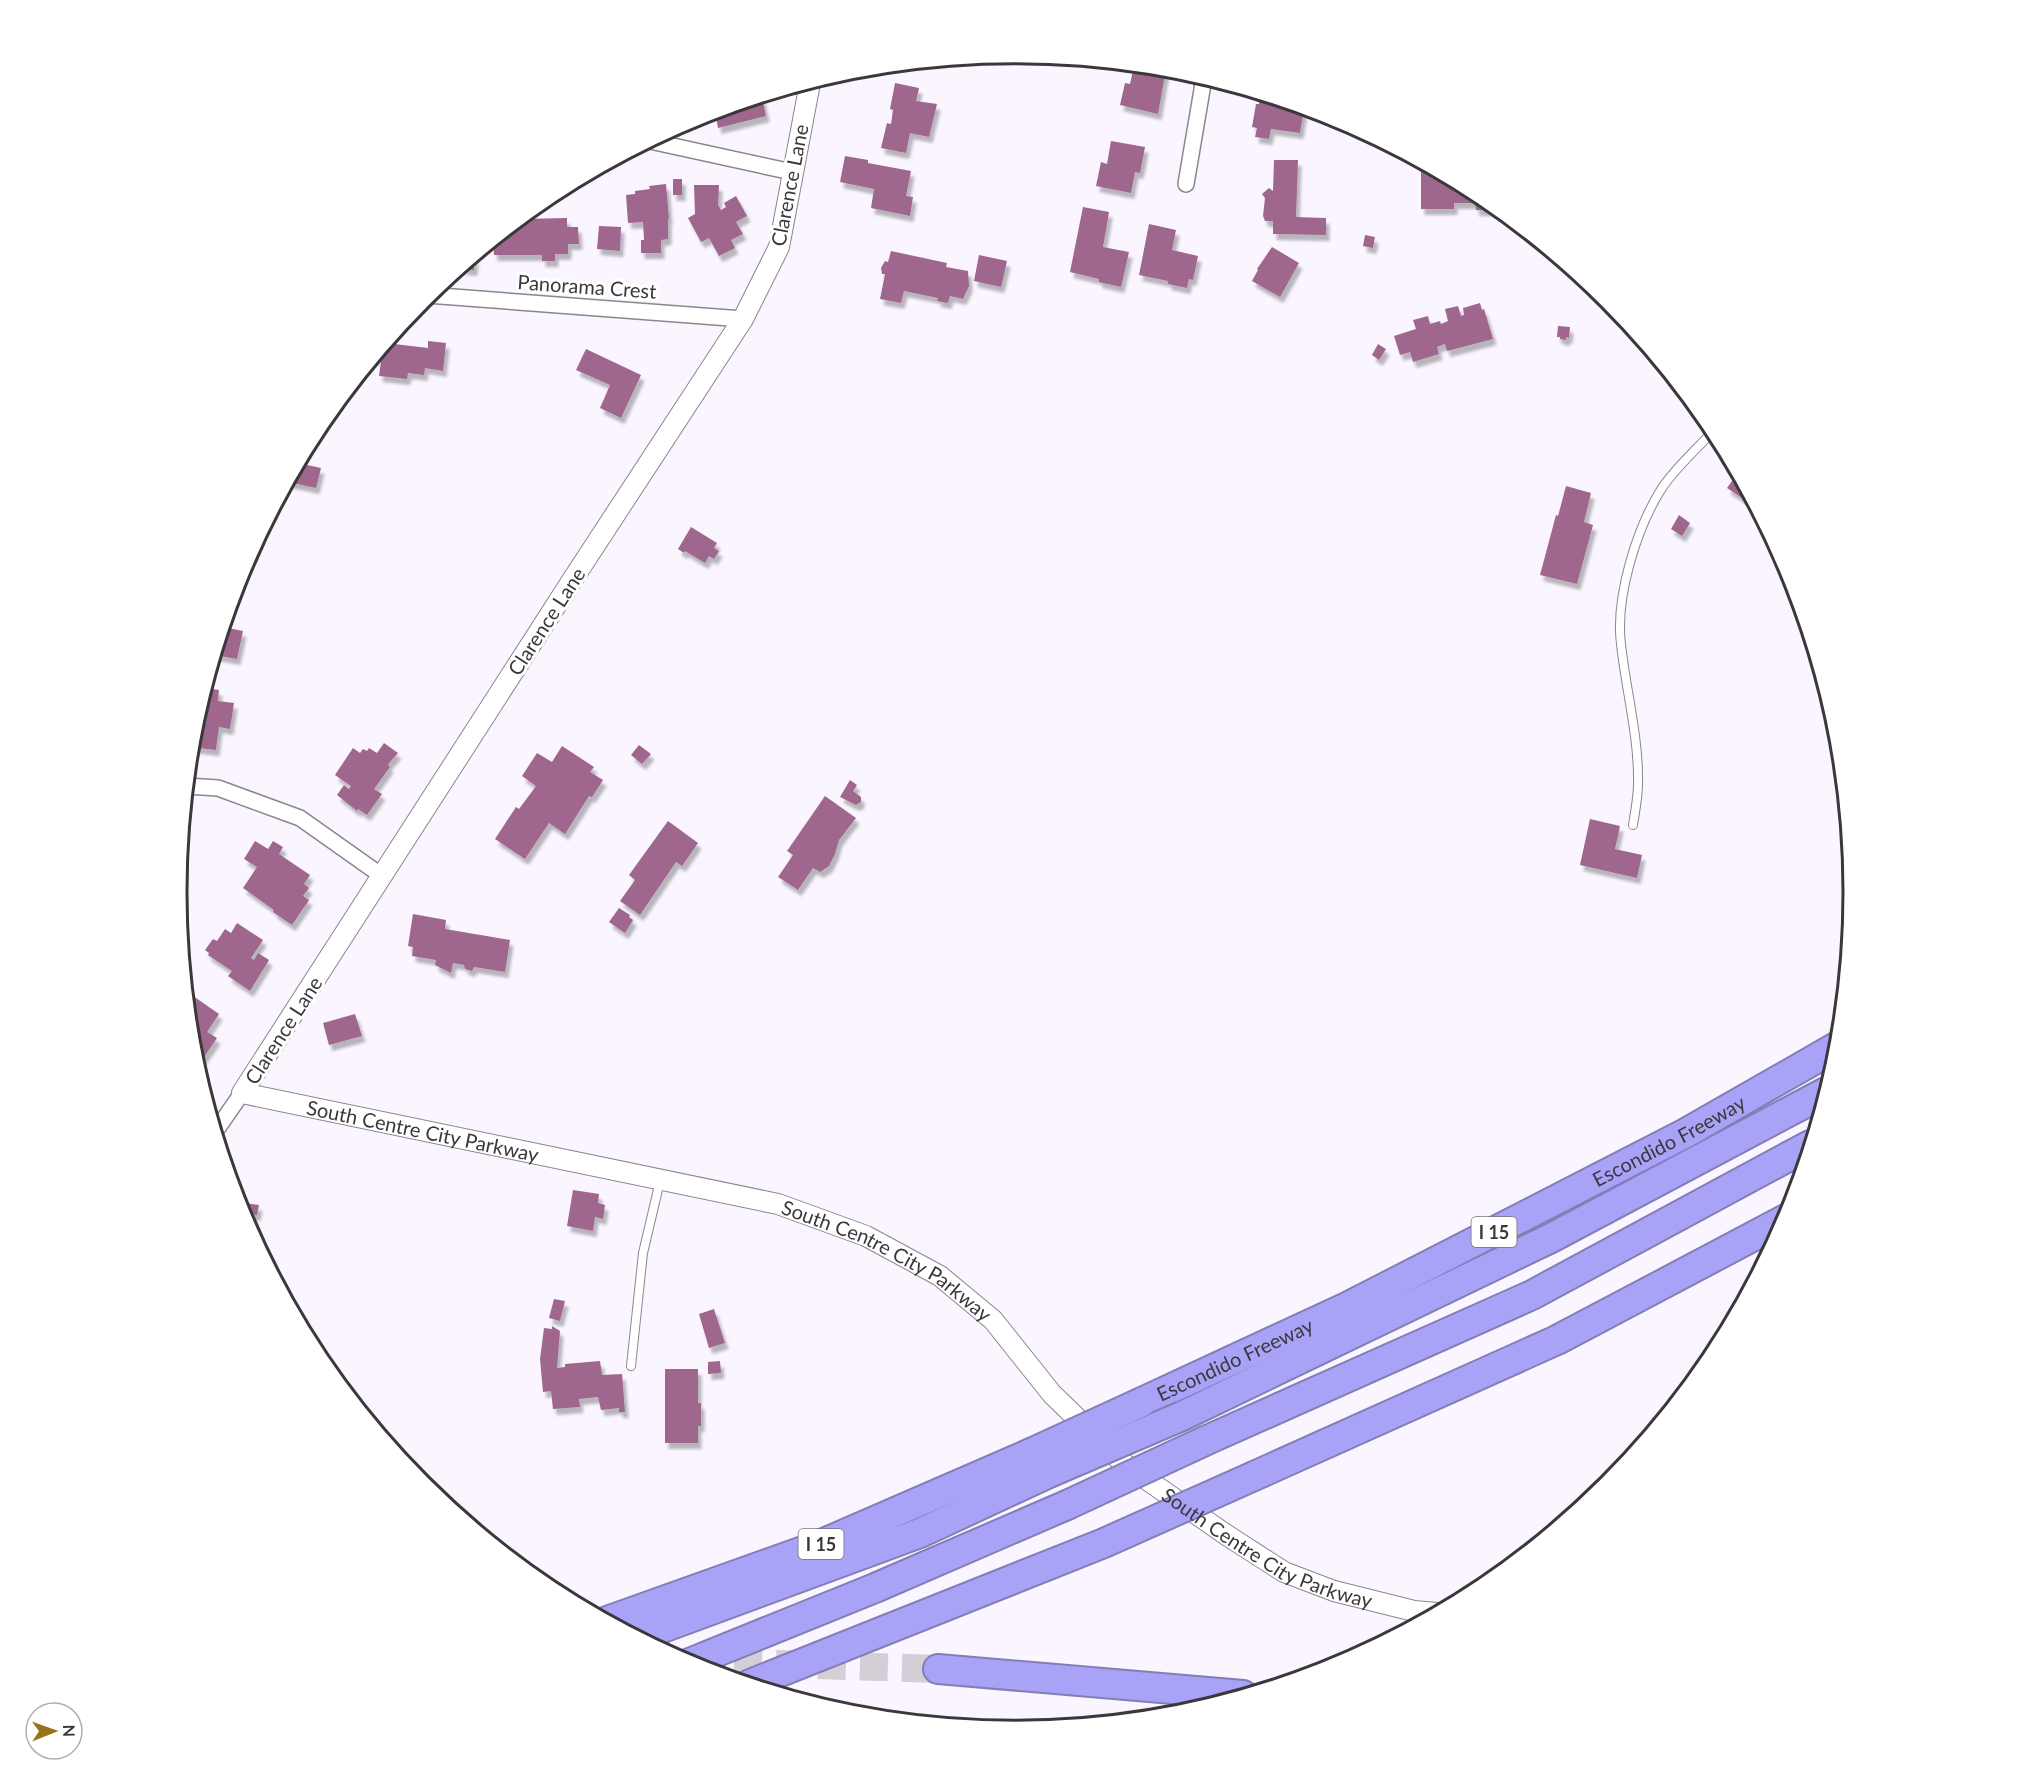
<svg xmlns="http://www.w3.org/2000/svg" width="2029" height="1785" viewBox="0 0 2029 1785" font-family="Lato,sans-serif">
<defs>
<filter id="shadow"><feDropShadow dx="3.5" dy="6" stdDeviation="1.5" flood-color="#0004"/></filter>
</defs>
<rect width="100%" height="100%" fill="#faf5fe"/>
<g fill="#9f668e" filter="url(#shadow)">
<polygon points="1134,66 1166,69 1158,114 1120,105 1125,83 1130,84"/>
<polygon points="895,83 919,88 916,101 937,104 929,137 910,133 906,153 881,148 887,123 891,124 893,110 890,109"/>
<polygon points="1260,95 1304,108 1300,133 1271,129 1269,139 1255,137 1257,128 1252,127 1256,104 1259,104"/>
<polygon points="762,97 766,116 718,128 715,111"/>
<polygon points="1111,141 1145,147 1140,173 1135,172 1131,193 1096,186 1101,162 1107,164"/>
<polygon points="845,156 868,160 868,163 911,171 906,196 913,197 910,216 871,208 874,189 840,182"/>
<polygon points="1274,160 1298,160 1296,217 1326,218 1326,235 1273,234 1273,221 1265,221 1263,216 1265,198 1262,194 1269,188 1273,191"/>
<polygon points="1421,163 1481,196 1498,210 1476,210 1475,203 1454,203 1454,209 1421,209"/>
<rect x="673" y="179" width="9" height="16"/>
<polygon points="666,184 669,219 668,219 668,239 661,240 661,253 641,253 641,240 644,240 643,222 628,223 626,195 635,194 635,191 650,189 649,186"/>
<polygon points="694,185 719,185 718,205 721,210 726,207 724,203 736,196 747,216 736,222 743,234 731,240 735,248 719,256 709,238 701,242 688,218 695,214"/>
<polygon points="1083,207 1109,212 1103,247 1129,252 1121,287 1099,282 1099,279 1070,272"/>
<polygon points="567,218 567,227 578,227 579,244 568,244 568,254 555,254 555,261 542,261 542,255 494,255 493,241 520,219"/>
<polygon points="1149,224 1176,230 1172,250 1198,256 1193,280 1189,279 1187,288 1168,284 1168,281 1139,275"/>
<polygon points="599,226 621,227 620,251 597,249"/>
<polygon points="1365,235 1375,237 1373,248 1363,246"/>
<polygon points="1272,247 1299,263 1280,297 1252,281 1258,270 1257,269"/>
<polygon points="891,251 947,263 946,267 968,271 969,286 963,299 950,296 948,303 937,301 938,298 904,291 901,303 880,299 885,274 882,274 881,268 885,261 888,262"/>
<polygon points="979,255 1007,261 1001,287 974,281"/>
<polygon points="475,256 474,270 463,269 464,265"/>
<polygon points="1480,303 1482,310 1484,309 1493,339 1447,351 1445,344 1437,347 1439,354 1413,362 1410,352 1400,355 1394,336 1416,329 1413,320 1428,316 1430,324 1440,321 1441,324 1448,321 1445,309 1458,306 1461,316 1464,315 1463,308"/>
<polygon points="1558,326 1570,327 1569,338 1566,337 1566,340 1560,339 1560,337 1557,337"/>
<polygon points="428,341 446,343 443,371 425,368 424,375 408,373 407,379 379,376 382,354 378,354 378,357 371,361 386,343 428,348"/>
<polygon points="1378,344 1386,349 1379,360 1372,355"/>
<polygon points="586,349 641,375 621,418 600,408 610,385 576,370"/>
<polygon points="298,463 321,468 316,488 288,482"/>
<polygon points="1737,474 1746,491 1754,506 1727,488"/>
<polygon points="1566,486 1591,493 1584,522 1593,525 1577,584 1540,575 1556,515 1558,516"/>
<polygon points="1679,515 1690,523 1682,536 1671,529"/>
<polygon points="691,527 717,543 714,548 719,551 714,559 709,556 705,563 685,551 684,553 678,549"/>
<polygon points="223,627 243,631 237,659 215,655"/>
<polygon points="205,688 219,690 218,701 234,703 230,729 219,727 216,750 190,747 192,729"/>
<polygon points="384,743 398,753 390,762 388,765 390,767 374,789 382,794 367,815 358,809 357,811 337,795 344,785 349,789 351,786 335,775 353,748 360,753 363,749 367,751 369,748 377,753"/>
<polygon points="639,745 651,754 642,764 631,755"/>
<polygon points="562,746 594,767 590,772 603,780 592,797 589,796 565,834 549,823 525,859 495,839 516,807 519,809 536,786 522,776 537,753 552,762"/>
<polygon points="850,780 857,785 853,791 861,797 861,802 856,805 840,797"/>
<polygon points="825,796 856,818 839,840 835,854 829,866 820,872 813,868 798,890 778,877 793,855 787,851"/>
<polygon points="1590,819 1620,826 1615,849 1642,855 1637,878 1580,865"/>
<polygon points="668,821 698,843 682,866 676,862 640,915 620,901 635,880 629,875"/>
<polygon points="255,841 268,849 273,841 283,847 279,854 310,875 304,884 309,888 303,896 309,900 292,925 273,912 274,910 243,888 257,867 244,859"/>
<polygon points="619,908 630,915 629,917 633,920 625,933 609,922"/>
<polygon points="413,914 446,920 445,929 510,940 505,972 474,967 472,971 465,969 464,965 453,963 451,973 435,965 436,960 412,956 413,947 408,946"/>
<polygon points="237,923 263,940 251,958 254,960 258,953 269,960 250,991 228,976 232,971 208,955 209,953 205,950 213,939 217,941 225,929 231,933"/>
<polygon points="186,991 219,1014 207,1032 217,1038 200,1063 192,1056"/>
<polygon points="355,1014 362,1036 329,1045 323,1023"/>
<polygon points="573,1190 599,1194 598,1203 605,1205 603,1219 595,1217 593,1231 567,1226"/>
<polygon points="244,1203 259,1205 257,1215 242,1213"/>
<polygon points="281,1285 296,1309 298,1308 334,1369 329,1372 317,1358 279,1286"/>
<polygon points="554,1299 565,1301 560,1321 549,1318"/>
<polygon points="714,1309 725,1343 709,1348 699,1314"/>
<polygon points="552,1326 560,1331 557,1368 565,1367 565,1364 600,1361 602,1375 622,1374 625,1412 619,1412 619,1408 601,1410 598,1397 579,1399 580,1407 553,1409 551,1391 543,1392 540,1359 544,1328 552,1329"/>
<polygon points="720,1361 721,1373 708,1374 708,1362"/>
<polygon points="665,1369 698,1369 698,1403 701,1403 701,1426 698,1426 698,1443 665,1443"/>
</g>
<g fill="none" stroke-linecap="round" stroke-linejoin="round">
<polyline stroke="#d4cfd7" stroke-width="28" stroke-dasharray="28 14" stroke-linecap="butt" points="692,1661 938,1669"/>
<g stroke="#8b868e" stroke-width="10">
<g id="service">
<path d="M 1633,825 C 1635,812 1638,797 1638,784 C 1639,737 1626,691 1621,644 C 1615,597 1637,527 1662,488 C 1676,467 1697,449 1714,430"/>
<polyline points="631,1366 643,1253 660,1181"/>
</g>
</g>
<g stroke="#8b868e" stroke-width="18">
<g id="minor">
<polyline points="650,141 792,172"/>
<polyline points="1186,184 1204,78"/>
<polyline points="427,295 743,319"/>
<polyline points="187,786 218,788 300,818 382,876"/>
<polyline points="215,1132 242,1093"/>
</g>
</g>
<g stroke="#8b868e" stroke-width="22">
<g id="tertiary">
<path id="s1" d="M 810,83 L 779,247 L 743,319 L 571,582 L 242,1093 L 778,1204 L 866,1236 L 940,1276 L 993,1320 L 1052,1394 L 1123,1463 L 1225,1534 L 1284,1572 L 1334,1591 L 1414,1611 L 1437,1613"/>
</g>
</g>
<g stroke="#827eb6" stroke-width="32">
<g id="motorway">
<path id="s2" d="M 1142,1402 L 1347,1307 L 1686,1133 L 1838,1046"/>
<polyline points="1182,1416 1551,1238 1826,1092"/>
<polyline points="1207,1440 1532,1295 1810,1145"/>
<polyline points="1254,1476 1557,1340 1786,1219"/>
<polyline points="607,1621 817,1546 1031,1453"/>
<polyline points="638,1637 920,1533 1049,1473"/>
<polyline points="687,1664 875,1588 1067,1505"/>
<polyline points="938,1669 1243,1695"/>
<polyline points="750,1684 1104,1543"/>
</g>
</g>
<use href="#service" stroke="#fff" stroke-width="8"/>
<use href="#minor" stroke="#fff" stroke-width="15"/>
<use href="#tertiary" stroke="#fff" stroke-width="20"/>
<use href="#motorway" stroke="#a8a3f7" stroke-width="28"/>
<g stroke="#827eb6" stroke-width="32" stroke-linecap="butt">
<g id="motorway-bridge">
<polyline points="1031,1453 1142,1402"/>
<polyline points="1049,1473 1182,1416"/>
<polyline points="1067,1505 1207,1440"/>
<polyline points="1104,1543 1254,1476"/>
</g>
</g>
<use href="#motorway-bridge" stroke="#a8a3f7" stroke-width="28"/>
</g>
<g text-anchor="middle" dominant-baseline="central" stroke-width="6" stroke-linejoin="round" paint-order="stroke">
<g fill="#fff" stroke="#767476" stroke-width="1.5">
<rect x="1471.5" y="1217" width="45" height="30" rx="4.5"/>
<rect x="798.5" y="1529" width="45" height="30" rx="4.5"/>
</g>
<g font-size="18" font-weight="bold" fill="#3b383c">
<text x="1494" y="1232">I 15</text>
<text x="821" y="1544">I 15</text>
</g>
<g font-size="20" fill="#3b383c" stroke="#fff">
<text transform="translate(789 185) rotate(-79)">Clarence Lane</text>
<text transform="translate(587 286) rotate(4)">Panorama Crest</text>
<text transform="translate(546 621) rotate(-57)">Clarence Lane</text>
<text transform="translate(283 1030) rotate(-57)">Clarence Lane</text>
<text stroke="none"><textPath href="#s1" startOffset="1354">South Centre City Parkway</textPath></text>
<text stroke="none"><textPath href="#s2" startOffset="588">Escondido Freeway</textPath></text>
<text stroke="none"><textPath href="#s1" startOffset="1840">South Centre City Parkway</textPath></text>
<text stroke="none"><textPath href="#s2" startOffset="102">Escondido Freeway</textPath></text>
<text stroke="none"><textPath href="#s1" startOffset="2326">South Centre City Parkway</textPath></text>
</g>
</g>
<path d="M0 0H2029V1785H0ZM187 892a828 828 0 1 1 1656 0a828 828 0 1 1-1656 0Z" fill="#fff" fill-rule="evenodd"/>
<path fill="none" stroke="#3b383c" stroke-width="3" d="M187 892a828 828 0 1 1 1656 0a828 828 0 1 1-1656 0Z"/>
<g transform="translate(54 1731) rotate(89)"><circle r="28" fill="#ffffff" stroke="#b1afb1" stroke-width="1.5"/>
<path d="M0-4.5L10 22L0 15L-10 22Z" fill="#97731d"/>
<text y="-9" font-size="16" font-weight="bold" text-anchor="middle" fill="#3b383c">N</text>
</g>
</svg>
